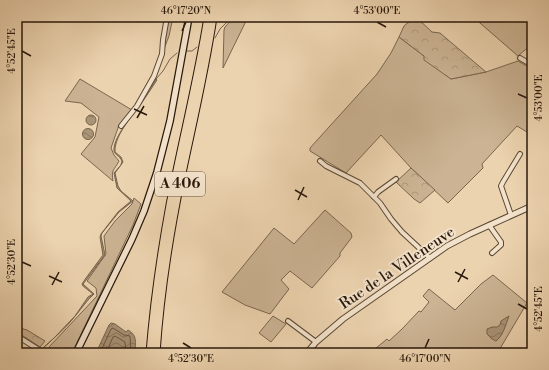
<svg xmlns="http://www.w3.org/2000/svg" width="549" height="370" viewBox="0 0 549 370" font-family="'Libre Bodoni',serif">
<defs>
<pattern id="forest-crowns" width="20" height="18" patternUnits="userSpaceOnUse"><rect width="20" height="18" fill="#cbb393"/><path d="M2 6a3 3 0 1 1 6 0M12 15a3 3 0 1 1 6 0" fill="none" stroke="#ae997d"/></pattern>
<pattern id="water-waves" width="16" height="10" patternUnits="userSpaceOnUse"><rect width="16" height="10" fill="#aa9477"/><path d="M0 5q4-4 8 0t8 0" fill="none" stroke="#8a7860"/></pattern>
</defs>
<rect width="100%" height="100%" fill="#ecd3af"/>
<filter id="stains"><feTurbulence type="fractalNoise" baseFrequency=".005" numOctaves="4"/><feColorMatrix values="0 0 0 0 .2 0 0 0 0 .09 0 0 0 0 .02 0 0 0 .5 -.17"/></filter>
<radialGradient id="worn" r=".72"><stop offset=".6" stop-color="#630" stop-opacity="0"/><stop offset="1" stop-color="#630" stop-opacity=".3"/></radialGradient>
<g fill="#cbb393" stroke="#7a664f">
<polygon points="169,17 173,17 169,36 164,49 165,40"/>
<polygon points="234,17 248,17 223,68 224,30 225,27"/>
<polygon points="473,17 532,17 532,44 518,56"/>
<polygon points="399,37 424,56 451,79 486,72 518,61 532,69 532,135 517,126 482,164 483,168 448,203 411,168 381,135 346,173 310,151 310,148 377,74 391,53"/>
<path d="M 80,79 L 132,110 L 119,125 L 111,148 L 114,155 L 119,161 C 114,171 111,169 113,181 L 81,154 L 95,137 L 99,117 L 81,103 L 65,101 Z"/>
<polygon points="134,198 141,204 133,225 72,353 54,353 49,347 97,296 96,288 87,281 106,254 104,236 115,221 132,204"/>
<polygon points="325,210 351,233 352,237 340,253 340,256 312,288 290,271 281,280 289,289 270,314 245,305 222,292 274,228 294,244"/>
<polygon points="493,275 527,303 498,352 491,353 370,353 387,339 389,341 402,329 419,311 421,312 429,302 423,296 429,289 455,310 481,284"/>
<polygon points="273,316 286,324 271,342 259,333"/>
</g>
<g fill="url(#forest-crowns)" stroke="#7a664f">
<polygon points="414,17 416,17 432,32 440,33 486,72 451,79 424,60 424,56 399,37 404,26"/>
<polygon points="411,168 435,190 420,203 414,199 396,182"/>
<polygon points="17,327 27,330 45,341 40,347 17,332"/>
</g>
<g fill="url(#water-waves)" stroke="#76634c">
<path d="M 156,79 L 157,80 C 153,86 149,92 145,98 C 136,112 114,134 115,152 L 121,157 L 123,162 L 115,173 L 118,186 L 121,191 L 133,201 L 119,212 L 102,233 L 101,236 L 105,255 L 83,284 L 94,294 C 87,300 82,308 76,315 C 66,328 54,338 42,349 L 54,338 L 75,316 L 88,297 L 93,294 L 83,286 L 82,284 L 86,278 L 103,255 L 100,237 L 101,234 L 118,212 L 131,201 L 117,188 L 114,173 L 121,165 L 122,161 C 120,156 113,154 114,149 C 114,136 135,112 143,100 C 147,93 151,86 156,79 Z"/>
<circle cx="91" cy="120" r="5"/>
<circle cx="88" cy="134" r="5.5"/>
<path d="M 509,316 C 506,324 503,336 496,341 L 492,339 L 487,334 L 487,329 L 492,327 L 497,327 L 500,325 L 501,321 Z"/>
<path d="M 111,323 L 115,324 L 126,332 L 128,330 C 138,336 135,342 135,353 L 96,353 L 109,325 Z"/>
</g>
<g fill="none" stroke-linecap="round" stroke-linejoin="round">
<g stroke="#6a5641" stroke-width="1">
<polyline points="100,353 111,329 113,328 124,335 130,336 131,353"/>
<polyline points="106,353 113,337 115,336 125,342 126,353"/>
</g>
<g stroke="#76634c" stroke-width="1">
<polyline points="215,38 220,29 232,17"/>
<polyline points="187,51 192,51 197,47"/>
<polyline points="156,79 163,71 170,59 177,53"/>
</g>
<g stroke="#5a4834" stroke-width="6">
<g id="minor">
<polyline points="520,58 532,65"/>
<polyline points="121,126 137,106 154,76 162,54 163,40 167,17"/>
<polyline points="320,161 326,166 360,183 380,203 391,219 402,232 430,258"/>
<polyline points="374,197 378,192 396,179"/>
<polyline points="511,215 501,186 503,182 520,154"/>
<polyline points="489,225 501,242 501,245 492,253"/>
<polyline points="288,321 316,342"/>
<polyline points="17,336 44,353"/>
</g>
</g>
<g stroke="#5a4834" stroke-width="7">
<polyline id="tertiary" points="307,353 316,342 343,319 447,246 470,234 532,206"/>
</g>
<g stroke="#29190b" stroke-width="8">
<polyline id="secondary" points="76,353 132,239 144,211 157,172 170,121 189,17"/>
</g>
<g stroke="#29190b" stroke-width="9">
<g id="motorway">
<path d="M 150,353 C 154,303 161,254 170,205 C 182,142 198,80 208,17"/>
<path d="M 156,353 C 160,294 169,236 181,178 C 192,125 205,71 213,17"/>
</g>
</g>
<use href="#minor" stroke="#f3e2cb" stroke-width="4"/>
<use href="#tertiary" stroke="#f3e2cb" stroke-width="5"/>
<use href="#secondary" stroke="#f3e2cb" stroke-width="5.5"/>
<use href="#motorway" stroke="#ecd3af" stroke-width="7"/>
</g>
<path fill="none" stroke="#29190b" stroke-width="1.5" d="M 377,22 L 386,27M 182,31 L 186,22M 22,51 L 31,56M 518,94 L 527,98M 134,109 L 147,115M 137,118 L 144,106M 295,190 L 307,197M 298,200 L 304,187M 22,262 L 31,266M 455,272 L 468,279M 49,276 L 62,282M 458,282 L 465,269M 52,285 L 59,272M 518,304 L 527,309M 183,343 L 191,348M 425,348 L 429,339"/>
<g text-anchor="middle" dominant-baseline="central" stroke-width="4" stroke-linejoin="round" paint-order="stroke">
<rect fill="#f3e2cb" stroke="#665545" stroke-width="1" x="155" y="172" width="50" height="24" rx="3"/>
<g font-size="14" font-weight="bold" fill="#29190b">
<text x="180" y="184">A 406</text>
</g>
<g font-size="15" fill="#29190b" stroke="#f3e2cb">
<text transform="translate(397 268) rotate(-34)">Rue de la Villeneuve</text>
</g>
</g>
<rect width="549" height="370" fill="none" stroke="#ecd3af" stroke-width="44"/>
<rect x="22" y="22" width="505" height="326" fill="none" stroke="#29190b" stroke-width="1.5"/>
<g font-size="10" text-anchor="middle" fill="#29190b">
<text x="186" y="14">46°17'20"N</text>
<text x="377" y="14">4°53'00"E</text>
<text transform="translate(11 51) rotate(-90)" y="4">4°52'45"E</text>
<text transform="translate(538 98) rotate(-90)" y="4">4°53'00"E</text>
<text transform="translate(11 262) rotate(-90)" y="4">4°52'30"E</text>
<text transform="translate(538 309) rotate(-90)" y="4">4°52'45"E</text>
<text x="191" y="362">4°52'30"E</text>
<text x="425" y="362">46°17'00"N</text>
</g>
<rect width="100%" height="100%" filter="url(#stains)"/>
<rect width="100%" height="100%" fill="url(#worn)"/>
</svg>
